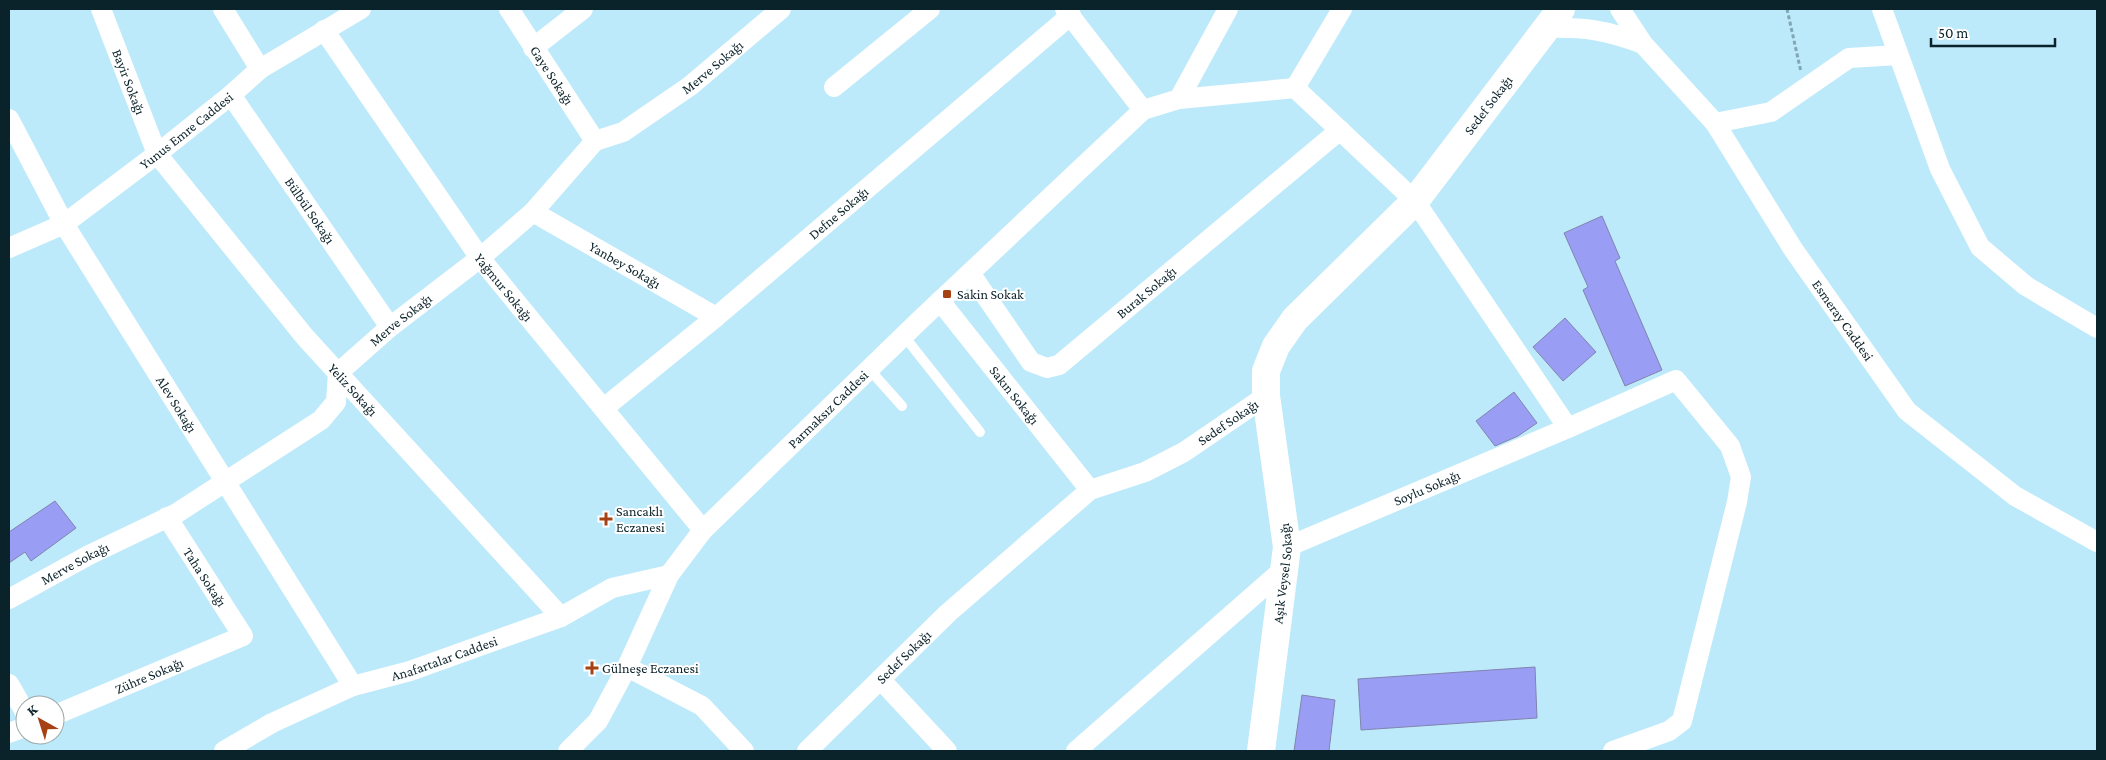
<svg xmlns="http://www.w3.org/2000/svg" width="2106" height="760" viewBox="0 0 2106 760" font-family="'Crimson Pro',serif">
<rect width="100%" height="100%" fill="#bdeafa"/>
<g fill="#999df4" stroke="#8184af">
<polygon points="1602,216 1620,258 1615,261 1662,370 1625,386 1583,290 1588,287 1564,233"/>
<polygon points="1565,318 1596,352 1563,381 1533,347"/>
<polygon points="1514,392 1537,423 1518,436 1495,446 1476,421"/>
<polygon points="55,501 76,528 31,561 25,552 9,563 9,532"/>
<polygon points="1535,667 1537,718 1361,730 1358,679"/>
<polygon points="1302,695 1335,700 1329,751 1294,751"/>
</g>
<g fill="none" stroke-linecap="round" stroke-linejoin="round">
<polyline stroke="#81a7b4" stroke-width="3" stroke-dasharray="4 2.5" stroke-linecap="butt" points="1787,9 1801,72"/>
<g stroke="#fff" stroke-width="10">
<polyline points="904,336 980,432"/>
<polyline points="869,369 902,406"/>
</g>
<g stroke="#fff" stroke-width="20">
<path id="s1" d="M 101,9 L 157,154 L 305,337 L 561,617"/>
<polyline points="223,9 260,69"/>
<path id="s2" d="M 509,9 L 595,141"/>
<polyline points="1065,9 1143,110"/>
<path id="s3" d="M 1620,9 L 1643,44 L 1715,123 L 1793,249 L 1907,411 L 2015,496 L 2097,542"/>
<polyline points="1882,9 1940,169 1980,247 2026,286 2097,328"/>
<path d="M 1546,28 C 1585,27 1606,30 1643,44"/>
<path id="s4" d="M 324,30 L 480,258 L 703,530"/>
<polyline points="533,48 583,9"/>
<polyline points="834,87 930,9"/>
<polyline points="1295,88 1342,9"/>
<path id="s5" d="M 231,95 L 390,327"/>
<polyline points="1179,99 1228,9"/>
<path id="s6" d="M 9,119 L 64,224 L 353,686"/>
<polyline points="1715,123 1771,112 1849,58 1898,55"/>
<path id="s7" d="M 533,212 L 716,317"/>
<path id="s8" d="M 9,248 L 64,224 L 157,154 L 231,95 L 260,69 L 361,9"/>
<path id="s9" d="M 970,273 L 1031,362 L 1047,368 L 1059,365 L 1340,130"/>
<path id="s10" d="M 940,301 L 1090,490"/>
<path id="s11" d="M 604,408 L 716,317 L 1071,15"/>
<path id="s12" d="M 1287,547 L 1568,428"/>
<path id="s13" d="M 9,599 L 89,555 L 177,513 L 321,420 L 336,402 L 338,373 L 390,327 L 480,258 L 533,212 L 595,141 L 623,132 L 690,86 L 781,9"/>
<polyline points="627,667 702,706 744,751"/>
<polyline points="880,679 947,751"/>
<polyline points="9,684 25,712"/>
<path id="s14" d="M 55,715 L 243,636 L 167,517"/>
<polyline points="9,733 25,727"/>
<path id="s15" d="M 224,751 L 272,723 L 353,686 L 410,671 L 561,617 L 612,588 L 669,575"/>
<path id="s16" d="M 568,751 L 598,721 L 627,667 L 669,575 L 703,530 L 920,320 L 1143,110 L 1179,99 L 1295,88 L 1415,201 L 1568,428 L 1676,380 L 1730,446 L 1741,477 L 1737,502 L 1682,721 L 1669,731 L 1613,751"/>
<path id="s17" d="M 807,751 L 948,613 L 1090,490 L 1145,472 L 1184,452 L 1266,396"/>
<polyline points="1076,751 1285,568"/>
</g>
<path stroke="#fff" stroke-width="28" id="s18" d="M 1261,751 L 1287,547 L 1266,396 L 1266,371 L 1276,346 L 1295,319 L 1415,201 L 1561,9"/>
</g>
<g fill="#a64114" stroke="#fff" stroke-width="2">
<rect x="942" y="289" width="10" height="10" rx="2.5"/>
<path d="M603.5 511.5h5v5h5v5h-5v5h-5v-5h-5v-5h5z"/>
<path d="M589.5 660.5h5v5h5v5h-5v5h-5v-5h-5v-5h5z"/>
</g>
<g text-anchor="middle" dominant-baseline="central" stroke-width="4" stroke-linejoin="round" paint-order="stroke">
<g font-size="14" fill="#0a2229" stroke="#fff">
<text stroke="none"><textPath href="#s13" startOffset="900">Merve Sokağı</textPath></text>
<text stroke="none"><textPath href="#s2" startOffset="79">Gaye Sokağı</textPath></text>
<text stroke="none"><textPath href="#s1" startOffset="78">Bayir Sokağı</textPath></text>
<text stroke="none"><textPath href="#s18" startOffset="732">Sedef Sokağı</textPath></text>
<text stroke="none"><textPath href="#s8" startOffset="214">Yunus Emre Caddesi</textPath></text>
<text stroke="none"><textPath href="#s5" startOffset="140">Bülbül Sokağı</textPath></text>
<text stroke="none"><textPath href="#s11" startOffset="305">Defne Sokağı</textPath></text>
<text stroke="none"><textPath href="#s7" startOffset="106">Yanbey Sokağı</textPath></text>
<text stroke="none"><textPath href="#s4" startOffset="314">Yağmur Sokağı</textPath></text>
<text stroke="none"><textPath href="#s9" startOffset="251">Burak Sokağı</textPath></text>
<text stroke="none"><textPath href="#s13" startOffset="495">Merve Sokağı</textPath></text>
<text stroke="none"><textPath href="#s3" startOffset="384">Esmeray Caddesi</textPath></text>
<text stroke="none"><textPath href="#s1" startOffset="462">Yeliz Sokağı</textPath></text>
<text stroke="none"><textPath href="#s10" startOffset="120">Sakın Sokağı</textPath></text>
<text stroke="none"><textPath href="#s6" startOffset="331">Alev Sokağı</textPath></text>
<text stroke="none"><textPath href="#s16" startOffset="435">Parmaksız Caddesi</textPath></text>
<text stroke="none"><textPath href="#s17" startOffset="540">Sedef Sokağı</textPath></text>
<text stroke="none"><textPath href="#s12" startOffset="152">Soylu Sokağı</textPath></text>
<text stroke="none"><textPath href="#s13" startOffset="75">Merve Sokağı</textPath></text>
<text stroke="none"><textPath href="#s18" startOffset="179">Aşık Veysel Sokağı</textPath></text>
<text transform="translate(205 577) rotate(57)">Taha Sokağı</text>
<text stroke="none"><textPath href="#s17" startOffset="135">Sedef Sokağı</textPath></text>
<text stroke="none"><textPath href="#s15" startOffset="240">Anafartalar Caddesi</textPath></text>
<text stroke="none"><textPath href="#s14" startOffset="102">Zühre Sokağı</textPath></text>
</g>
<g font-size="14" fill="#0a2229" stroke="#fff" text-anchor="start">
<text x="957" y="294">Sakin Sokak</text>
<text x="616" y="511">Sancaklı<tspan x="616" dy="16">Eczanesi</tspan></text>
<text x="602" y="668">Gülneşe Eczanesi</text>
</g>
</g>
<rect width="2106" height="760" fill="none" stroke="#0a2229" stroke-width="20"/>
<g transform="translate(40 720) rotate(321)"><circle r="24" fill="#ffffff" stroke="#9da7a9"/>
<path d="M0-4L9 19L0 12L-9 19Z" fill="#a64114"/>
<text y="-8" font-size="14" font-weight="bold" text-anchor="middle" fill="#0a2229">K</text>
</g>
<path d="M1931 38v8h124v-8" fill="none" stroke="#0a2229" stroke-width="2.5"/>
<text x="1938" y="38" font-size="15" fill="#0a2229" stroke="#ffffff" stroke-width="4" paint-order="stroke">50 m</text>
</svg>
